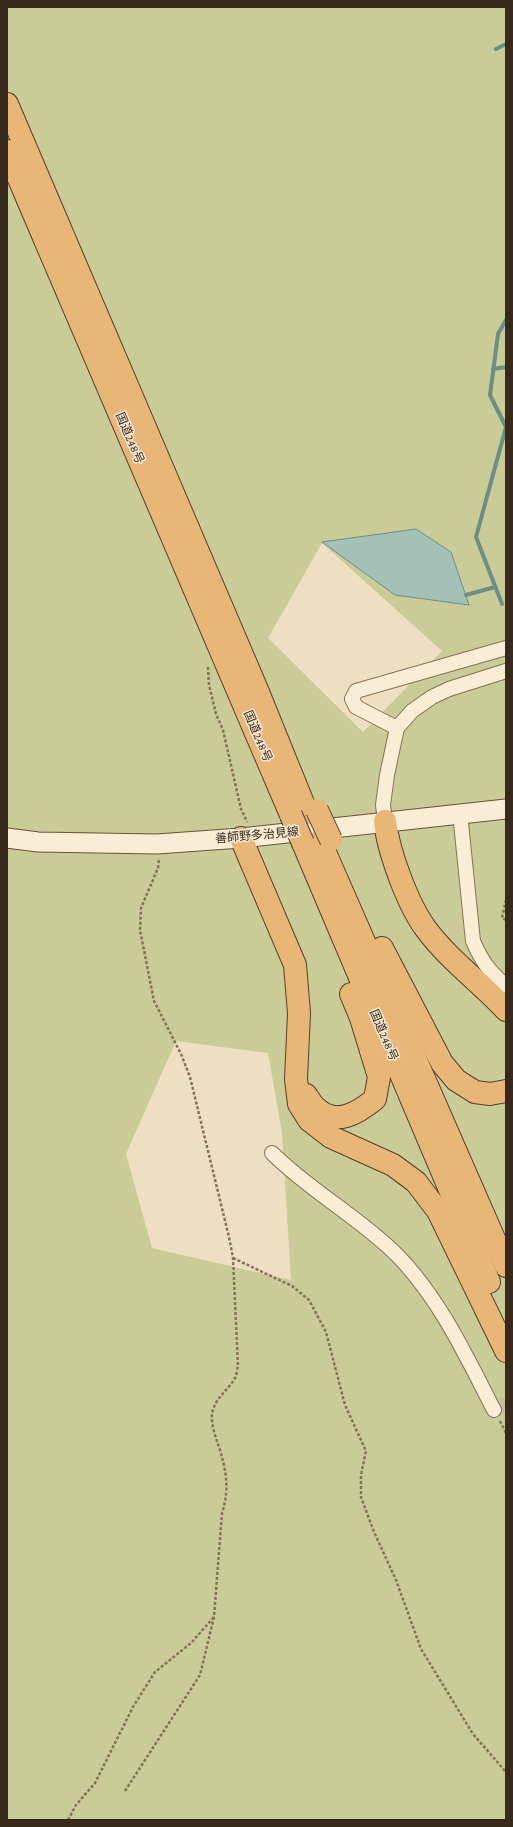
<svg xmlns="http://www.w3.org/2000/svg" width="513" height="1827" viewBox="0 0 513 1827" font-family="'Crimson Pro','Noto Sans JP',serif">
<rect width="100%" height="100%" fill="#eedfc2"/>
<path fill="#c9cc96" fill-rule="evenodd" d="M 7,7 L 506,7 L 506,1820 L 7,1820 ZM 322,543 L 442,651 L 363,732 L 268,638 ZM 176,1041 L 268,1053 L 282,1133 L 291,1280 L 152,1248 L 126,1154 Z"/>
<polygon fill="#a5c1b7" stroke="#6b8f84" points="416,529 451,552 469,605 395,595 322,542"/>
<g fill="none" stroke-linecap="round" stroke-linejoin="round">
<g stroke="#6b8f84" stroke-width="4">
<polyline points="496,49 506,44"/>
<polyline points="506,320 498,334 490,395 506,427"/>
<polyline points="493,369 506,367"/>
<polyline points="466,595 495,587"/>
<polyline points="502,604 476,537 506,427"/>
</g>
<polyline stroke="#cabba1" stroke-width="14" stroke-dasharray="14 7" stroke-linecap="butt" points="494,1410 506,1404"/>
<g stroke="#887059" stroke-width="16">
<g id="minor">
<polyline points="397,728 356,707 352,699 356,691 506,648"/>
<path d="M 460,813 L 473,941 C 482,962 489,971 506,986"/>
<polyline points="385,821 383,805 387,775 397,728 412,711 432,697 449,689 506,671"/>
<path d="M 272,1153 C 310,1191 359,1217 397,1255 C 440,1299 466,1356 494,1410"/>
</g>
</g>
<g stroke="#6a513c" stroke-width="21">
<polyline id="secondary" points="7,838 38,842 157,844 241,838 506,809"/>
</g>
<g stroke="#563e2d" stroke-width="24">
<g id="trunk">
<polyline points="7,104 258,692 307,813"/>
<polyline points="7,151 291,815"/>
<path d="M 385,821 C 388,851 408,905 426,929 C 448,959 481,983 506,1010"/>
<polyline points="241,838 295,965 299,1013 296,1079 299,1104 309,1120 331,1137 393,1165 416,1182 438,1211 506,1351"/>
<polyline points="320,841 506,1266"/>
<polyline points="303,843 489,1282"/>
<polyline points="382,948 442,1063 456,1080 475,1092 490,1094 506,1091"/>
<path d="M 306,1095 C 309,1099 312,1105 316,1108 C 336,1127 358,1113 375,1099 L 379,1077 L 361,1018 L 351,994"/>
</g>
</g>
<g stroke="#887059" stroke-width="2.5" stroke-dasharray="3 2" stroke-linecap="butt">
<polyline points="208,667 209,685 216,714 223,730 241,809 247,822"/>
<polyline points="506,900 502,918 506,920"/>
<polyline points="233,1258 292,1286 309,1300 326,1332 345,1405 366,1451 361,1475 361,1497 374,1532 396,1580 421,1649 473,1734 506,1772"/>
<polyline points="500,1421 506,1433"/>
<path d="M 125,1791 L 200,1675 L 214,1617 L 222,1513 C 230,1489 226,1468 218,1444 C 215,1435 211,1424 212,1414 C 215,1397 228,1391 235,1378 C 237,1375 237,1369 238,1366 L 233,1258 L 229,1237 L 190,1077 L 181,1054 L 154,1001 L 140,930 L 141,908 L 158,868 L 159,858"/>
<polyline points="68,1820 76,1805 95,1783 133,1707 155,1672 191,1643 214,1617"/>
</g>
<use href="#minor" stroke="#f9edd5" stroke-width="14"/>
<use href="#secondary" stroke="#f9edd5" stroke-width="19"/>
<use href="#trunk" stroke="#e8b676" stroke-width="22"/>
<g stroke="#563e2d" stroke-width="24" stroke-linecap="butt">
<g id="trunk-bridge">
<polyline points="317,810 331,840"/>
<polyline points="291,815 303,843"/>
</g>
</g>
<use href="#trunk-bridge" stroke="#e8b676" stroke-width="22"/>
</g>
<g text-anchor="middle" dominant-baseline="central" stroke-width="3" stroke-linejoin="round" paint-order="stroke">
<g font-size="12" fill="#38291d" stroke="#f6e9d2">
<text transform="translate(130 438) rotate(67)">国道248号</text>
<text transform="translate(258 736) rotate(67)">国道248号</text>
<text transform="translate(257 835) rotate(-5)">善師野多治見線</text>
<text transform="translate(384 1035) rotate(67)">国道248号</text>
</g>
</g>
<rect width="513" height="1827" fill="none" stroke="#38291d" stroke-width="16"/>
</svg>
